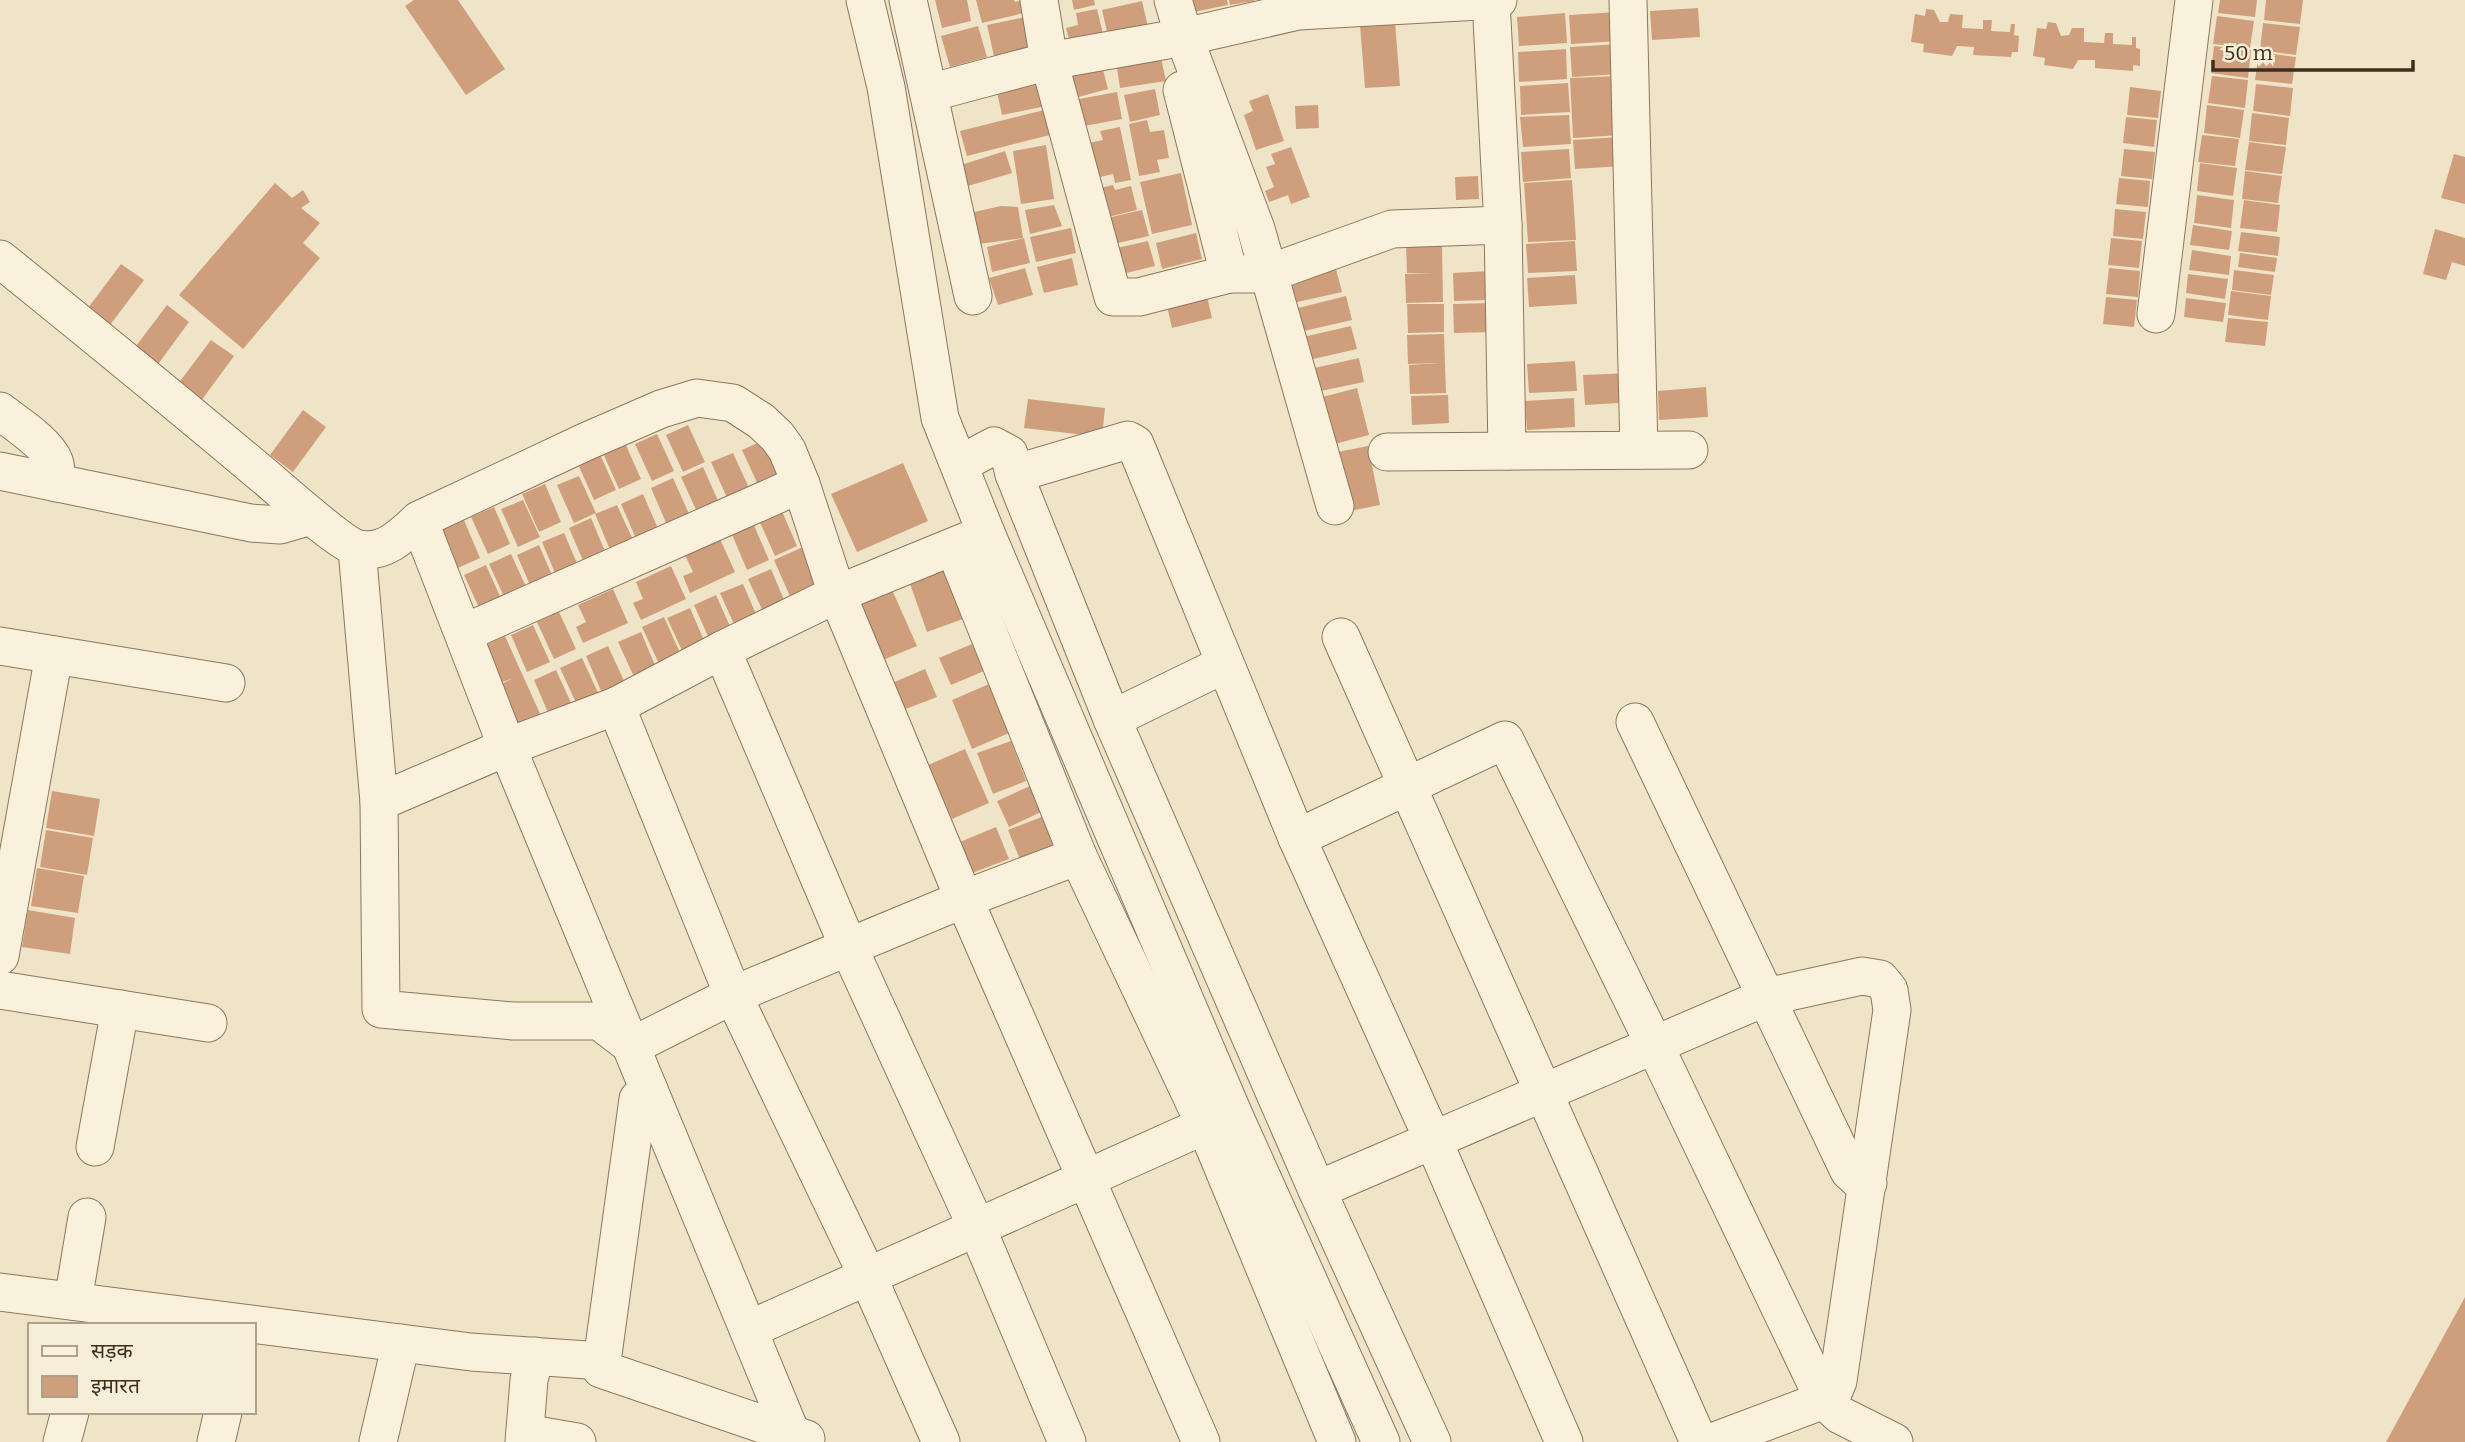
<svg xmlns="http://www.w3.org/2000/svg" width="2465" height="1442" viewBox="0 0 2465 1442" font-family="Bitter,'Noto Sans Devanagari',serif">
<rect width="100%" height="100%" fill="#f0e4c8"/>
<g fill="#cf9f7d">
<polygon points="414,0 458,0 505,69 466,95 405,6"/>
<polygon points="935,0 967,0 971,21 942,28"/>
<polygon points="976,0 1014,0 1015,2 1022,0 1028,12 982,23"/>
<polygon points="1072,0 1094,0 1095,5 1074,10"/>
<polygon points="1186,0 1227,0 1228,5 1189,13"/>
<polygon points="1229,0 1254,0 1254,1 1230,5"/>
<polygon points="2220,0 2257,0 2255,17 2218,13"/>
<polygon points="2266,0 2303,0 2300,24 2264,20"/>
<polygon points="1142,1 1148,27 1108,36 1102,10"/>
<polygon points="1698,8 1700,37 1652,40 1650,11"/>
<polygon points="1097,9 1104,38 1071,46 1066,28 1078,25 1076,13"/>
<polygon points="1926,9 1934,10 1940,22 1948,22 1950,14 1963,15 1962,28 1983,29 1983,20 1992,20 1991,31 2010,32 2011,24 2015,24 2014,35 2019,36 2018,52 2012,52 2011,57 1973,55 1974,47 1957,46 1952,56 1923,52 1924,44 1911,42 1915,14 1925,16"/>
<polygon points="1617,12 1619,41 1571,44 1569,15"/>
<polygon points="1565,13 1567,43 1519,46 1517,17"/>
<polygon points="1030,16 1036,46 994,56 987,25"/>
<polygon points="2217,16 2254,21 2250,48 2213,44"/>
<polygon points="1395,22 1400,86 1365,88 1360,25"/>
<polygon points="2048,22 2056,23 2061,36 2069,35 2072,28 2084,28 2084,42 2104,43 2105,33 2113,33 2113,44 2132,45 2132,37 2136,37 2136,48 2140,49 2140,66 2133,65 2133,71 2095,68 2095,60 2078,60 2073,69 2044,65 2045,58 2033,56 2037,28 2046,29"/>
<polygon points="2263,23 2300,27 2296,55 2260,50"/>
<polygon points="978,26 987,57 950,67 941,36"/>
<polygon points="1619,44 1620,74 1572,77 1570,47"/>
<polygon points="2214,46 2251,50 2248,78 2211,73"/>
<polygon points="1159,49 1166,81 1120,88 1115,56"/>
<polygon points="1566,49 1567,79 1519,82 1518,52"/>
<polygon points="2259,52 2296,57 2292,84 2255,80"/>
<polygon points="1102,66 1108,89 1071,99 1064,76"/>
<polygon points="1041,74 1046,106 1002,115 995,83"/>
<polygon points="1618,76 1621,135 1573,138 1570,78"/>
<polygon points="2212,76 2248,80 2245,108 2208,103"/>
<polygon points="1568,83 1570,112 1521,115 1520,86"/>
<polygon points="2256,84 2293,88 2290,116 2253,111"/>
<polygon points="2130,87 2161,91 2158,118 2127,115"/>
<polygon points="1155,89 1160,115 1130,122 1124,95"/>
<polygon points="1117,92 1122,119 1079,127 1074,100"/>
<polygon points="1268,94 1284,141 1256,150 1244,115 1253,111 1249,101"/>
<polygon points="1318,105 1319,128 1296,129 1295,106"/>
<polygon points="2207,105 2244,110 2240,138 2204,133"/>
<polygon points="1048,109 1054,134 967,156 960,131"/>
<polygon points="2252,113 2289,118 2286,145 2249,141"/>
<polygon points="1569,115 1571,144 1523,147 1520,117"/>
<polygon points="2126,117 2157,120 2154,147 2123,143"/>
<polygon points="1147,120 1150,132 1164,130 1169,158 1157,160 1160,172 1139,176 1129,124"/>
<polygon points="1120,127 1131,180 1115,183 1113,174 1096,178 1089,143 1103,140 1100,131"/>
<polygon points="2202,135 2239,139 2235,166 2198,162"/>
<polygon points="1621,137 1623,166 1575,169 1573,140"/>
<polygon points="2249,142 2286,147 2282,174 2245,170"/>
<polygon points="1046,145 1054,199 1021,204 1013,151"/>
<polygon points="1291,147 1310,197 1291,204 1288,195 1269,202 1265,191 1274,187 1266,167 1275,164 1271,154"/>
<polygon points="1569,149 1571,178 1523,182 1521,152"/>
<polygon points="2124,149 2155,152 2152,179 2121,176"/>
<polygon points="1005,151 1012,173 968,186 961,165"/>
<polygon points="2454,154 2465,157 2465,204 2441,198"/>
<polygon points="2200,163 2237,168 2233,196 2197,191"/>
<polygon points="2245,171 2282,176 2278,203 2242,199"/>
<polygon points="1181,173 1192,225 1152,234 1140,182"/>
<polygon points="1478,176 1479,199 1456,200 1455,177"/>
<polygon points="2119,178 2150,181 2148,207 2116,204"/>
<polygon points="1572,180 1576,240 1528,242 1524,183"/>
<polygon points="275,183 292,198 303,190 310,202 301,208 320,223 303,243 320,258 243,349 179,295"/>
<polygon points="1113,185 1115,190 1131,186 1137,210 1104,218 1096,189"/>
<polygon points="2197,195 2234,200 2231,228 2194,223"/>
<polygon points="2244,200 2280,205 2277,232 2240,228"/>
<polygon points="1054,205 1062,226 1030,234 1025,210"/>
<polygon points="1001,206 1018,207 1023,238 979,244 974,212"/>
<polygon points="2115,209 2146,212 2143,239 2113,236"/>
<polygon points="1142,210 1149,236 1109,245 1103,219"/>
<polygon points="2193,225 2232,231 2229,250 2190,245"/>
<polygon points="1071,228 1076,253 1036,262 1030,237"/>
<polygon points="2435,229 2465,238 2465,266 2452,262 2446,280 2423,274"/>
<polygon points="2241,232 2280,237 2278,256 2238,251"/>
<polygon points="1196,233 1202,259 1162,269 1156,243"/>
<polygon points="1024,238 1030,263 992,272 987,247"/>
<polygon points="2111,238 2142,241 2139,268 2108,265"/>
<polygon points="1148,241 1155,266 1114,276 1108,250"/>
<polygon points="1575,241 1577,271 1528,273 1526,244"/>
<polygon points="1442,243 1443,302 1406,303 1405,274 1433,273 1407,273 1406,244"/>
<polygon points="2192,250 2231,256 2229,275 2189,270"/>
<polygon points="2240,253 2277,258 2275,272 2238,267"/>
<polygon points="1072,258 1078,285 1044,293 1037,267"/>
<polygon points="121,264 144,280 110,325 88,308"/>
<polygon points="1025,268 1033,295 998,305 989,278"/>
<polygon points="2109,268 2140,271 2138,297 2106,294"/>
<polygon points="1336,269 1342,292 1293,303 1288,279"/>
<polygon points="2234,270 2274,275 2271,295 2232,290"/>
<polygon points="1490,271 1491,300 1454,301 1453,273"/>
<polygon points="2188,274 2228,279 2225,299 2186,293"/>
<polygon points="1575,275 1577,304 1529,307 1527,278"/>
<polygon points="2231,291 2271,296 2268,320 2228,315"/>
<polygon points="1206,292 1212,318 1172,328 1166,302"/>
<polygon points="1346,296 1352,320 1304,331 1298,308"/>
<polygon points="2106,297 2137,300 2134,327 2103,324"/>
<polygon points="2186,298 2226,303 2223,322 2184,317"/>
<polygon points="1490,303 1491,332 1454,333 1453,304"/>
<polygon points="1407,304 1444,304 1444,332 1408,333"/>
<polygon points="167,305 189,322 156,367 133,350"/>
<polygon points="2228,318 2268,322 2265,346 2225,342"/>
<polygon points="1351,326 1357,349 1309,360 1303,337"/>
<polygon points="1444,334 1446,393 1410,394 1409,365 1440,363 1408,364 1407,335"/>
<polygon points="211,340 234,356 201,401 178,384"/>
<polygon points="1359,358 1364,382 1316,392 1310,369"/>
<polygon points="1575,361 1577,391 1529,393 1527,364"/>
<polygon points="1631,373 1634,402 1585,405 1583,375"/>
<polygon points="1706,387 1708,417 1659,420 1658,391"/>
<polygon points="1357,388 1369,435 1327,446 1315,399"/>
<polygon points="1448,395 1449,423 1412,425 1411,396"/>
<polygon points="1574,398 1575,427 1527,430 1525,401"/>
<polygon points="1028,399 1105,408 1102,437 1024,428"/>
<polygon points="303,410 326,427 293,472 270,455"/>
<polygon points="688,425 705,462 683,472 666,435"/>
<polygon points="657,434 674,471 652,481 635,444"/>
<polygon points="764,440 781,477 759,487 742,450"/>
<polygon points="624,441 641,479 619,489 602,451"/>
<polygon points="1368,446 1380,505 1345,512 1333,453"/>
<polygon points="599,452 616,490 594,500 577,462"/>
<polygon points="733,453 750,490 728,500 711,462"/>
<polygon points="903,463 928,521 857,552 831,494"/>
<polygon points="703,467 720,505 698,514 681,477"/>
<polygon points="579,476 596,513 574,523 557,485"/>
<polygon points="673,478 690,516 667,525 651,488"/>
<polygon points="545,484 561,522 539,532 522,494"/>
<polygon points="643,494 659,531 637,541 621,504"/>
<polygon points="523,500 540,537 518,547 501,509"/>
<polygon points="617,505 634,542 611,552 595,514"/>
<polygon points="494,507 510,544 488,554 471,517"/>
<polygon points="781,509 797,546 775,556 758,518"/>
<polygon points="591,518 607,556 585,565 569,528"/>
<polygon points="464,520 480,558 458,568 442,530"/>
<polygon points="753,523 769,560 747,570 731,532"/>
<polygon points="564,533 580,570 558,580 542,542"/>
<polygon points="720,539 735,572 690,593 683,576 693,572 685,555"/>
<polygon points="539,545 555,582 533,592 517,555"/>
<polygon points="803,547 821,589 792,601 774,560"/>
<polygon points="511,554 528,591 506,601 489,564"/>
<polygon points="486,565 503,603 481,612 464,575"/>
<polygon points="943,565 963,619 927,632 908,578"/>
<polygon points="671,566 686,599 641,620 633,603 643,599 636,582"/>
<polygon points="771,569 787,607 765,616 748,579"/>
<polygon points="743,584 759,621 737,631 720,593"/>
<polygon points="613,589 628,623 583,643 576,627 586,622 578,605"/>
<polygon points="893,592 917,646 883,660 859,603"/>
<polygon points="716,595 733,633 711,643 694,605"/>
<polygon points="690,608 706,645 684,655 667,618"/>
<polygon points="559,612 576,649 554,659 537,622"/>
<polygon points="664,617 681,655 659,664 642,627"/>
<polygon points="533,625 550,662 527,672 511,635"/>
<polygon points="641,632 657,670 635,679 618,642"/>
<polygon points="505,636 542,718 513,731 492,689 513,678 500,683 483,646"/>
<polygon points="972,644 984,671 951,685 939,658"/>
<polygon points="608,646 625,683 602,693 586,656"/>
<polygon points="582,658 599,695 577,705 560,668"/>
<polygon points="925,669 937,697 903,710 892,683"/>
<polygon points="556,670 573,707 550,717 534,680"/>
<polygon points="989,684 1009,733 972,749 952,700"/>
<polygon points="1011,741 1026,781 993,794 977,753"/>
<polygon points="965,749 989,803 952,819 928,765"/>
<polygon points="1030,786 1041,812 1009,827 997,801"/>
<polygon points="52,791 100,799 94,836 46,828"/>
<polygon points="1044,816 1056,847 1021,862 1008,830"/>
<polygon points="996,827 1009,859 972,873 960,842"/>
<polygon points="46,830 93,838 87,875 40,867"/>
<polygon points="37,868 84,876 78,913 31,906"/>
<polygon points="28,910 75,918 70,954 22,947"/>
<polygon points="2465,1297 2465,1442 2386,1442"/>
</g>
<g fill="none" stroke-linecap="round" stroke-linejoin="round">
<g stroke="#8d765c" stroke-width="39">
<g id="minor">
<polyline points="865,0 886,87 940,418 986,533 1233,1113 1381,1442"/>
<polyline points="908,0 973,296"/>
<polyline points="1039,0 1049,61 1113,297 1139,297 1229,274 1267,274 1392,229 1503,225"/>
<polyline points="1173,0 1184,37 1256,229 1335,506"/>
<polyline points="1628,0 1639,450"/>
<polyline points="1491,1 1503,225 1507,451"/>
<polyline points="1182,90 1229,274"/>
<polyline points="929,93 1049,61 1184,37 1298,11 1498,0"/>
<path d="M 0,259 C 88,330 176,402 263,475 C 280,489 344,547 360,549 C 384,554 403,535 419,520 L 585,442 L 661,409 L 697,398 L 733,403 L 761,421 L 777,436 L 787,450 L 801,484 L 837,594 L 964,899 L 1201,1442"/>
<polyline points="2156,314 2194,0"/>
<path d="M 0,411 C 15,423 47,443 54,461 C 57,468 56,475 56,483"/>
<polyline points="1387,452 1689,450"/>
<polyline points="960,464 994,446 1009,454 1014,474 1112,719 1317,1190 1432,1442"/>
<polyline points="0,471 251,523 280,525 311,516"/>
<polyline points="1014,474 1128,440 1135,444 1297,838 1433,1140 1564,1442"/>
<polyline points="419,520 507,747 791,1433"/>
<polyline points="986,533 837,594 722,650 616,706 507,747 379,802 381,1009 513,1021 599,1021 632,1046 733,995 964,899 1078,856"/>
<polyline points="954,547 1078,856 1206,1127 1337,1442"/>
<polyline points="357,549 379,802"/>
<polyline points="464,633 801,484"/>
<polyline points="1341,637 1699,1442"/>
<polyline points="0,646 226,683"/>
<polyline points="722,650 849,948 977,1228 1067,1442"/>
<polyline points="616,706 733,995 868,1277 941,1442"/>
<polyline points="1112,719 1225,664"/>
<polyline points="1635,722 1849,1171 1860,1181 1868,1183"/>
<polyline points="1297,838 1505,740 1654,1044 1824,1400 1840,1415 1894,1442"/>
<polyline points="0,956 54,655"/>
<polyline points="0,990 208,1023"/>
<polyline points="649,1090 638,1099 601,1369 806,1439"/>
<polyline points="95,1147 120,1009"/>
<polyline points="1317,1190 1766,997 1862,976 1880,979 1889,990 1892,1010 1838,1381 1833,1393 1824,1400 1712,1442"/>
<polyline points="0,1292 471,1352 602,1361"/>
<polyline points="73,1301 87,1217"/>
<polyline points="750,1329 1228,1115"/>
<polyline points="525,1433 577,1442"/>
<polyline points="62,1442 70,1412"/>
<polyline points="216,1442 223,1412"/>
<polyline points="378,1442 401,1343"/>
<polyline points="524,1442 529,1380 535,1356"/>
</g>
</g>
<use href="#minor" stroke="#faf1dc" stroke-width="37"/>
</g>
<rect x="28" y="1323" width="228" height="91" fill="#f7eed8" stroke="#ada18e" stroke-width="2"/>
<rect x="42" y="1346" width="35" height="10" fill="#faf1dc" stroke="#ada18e" stroke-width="2"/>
<text x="91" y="1358" font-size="21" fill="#3d2e20">सड़क</text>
<rect x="42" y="1376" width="35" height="21" fill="#cf9f7d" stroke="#ada18e" stroke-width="2"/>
<text x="91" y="1393" font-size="21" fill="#3d2e20">इमारत</text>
<path d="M2213 60v10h200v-10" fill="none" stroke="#3d2e20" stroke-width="3.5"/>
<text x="2224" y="60" font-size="21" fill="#3d2e20" stroke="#f7eed8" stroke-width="5" paint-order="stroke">50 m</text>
</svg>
